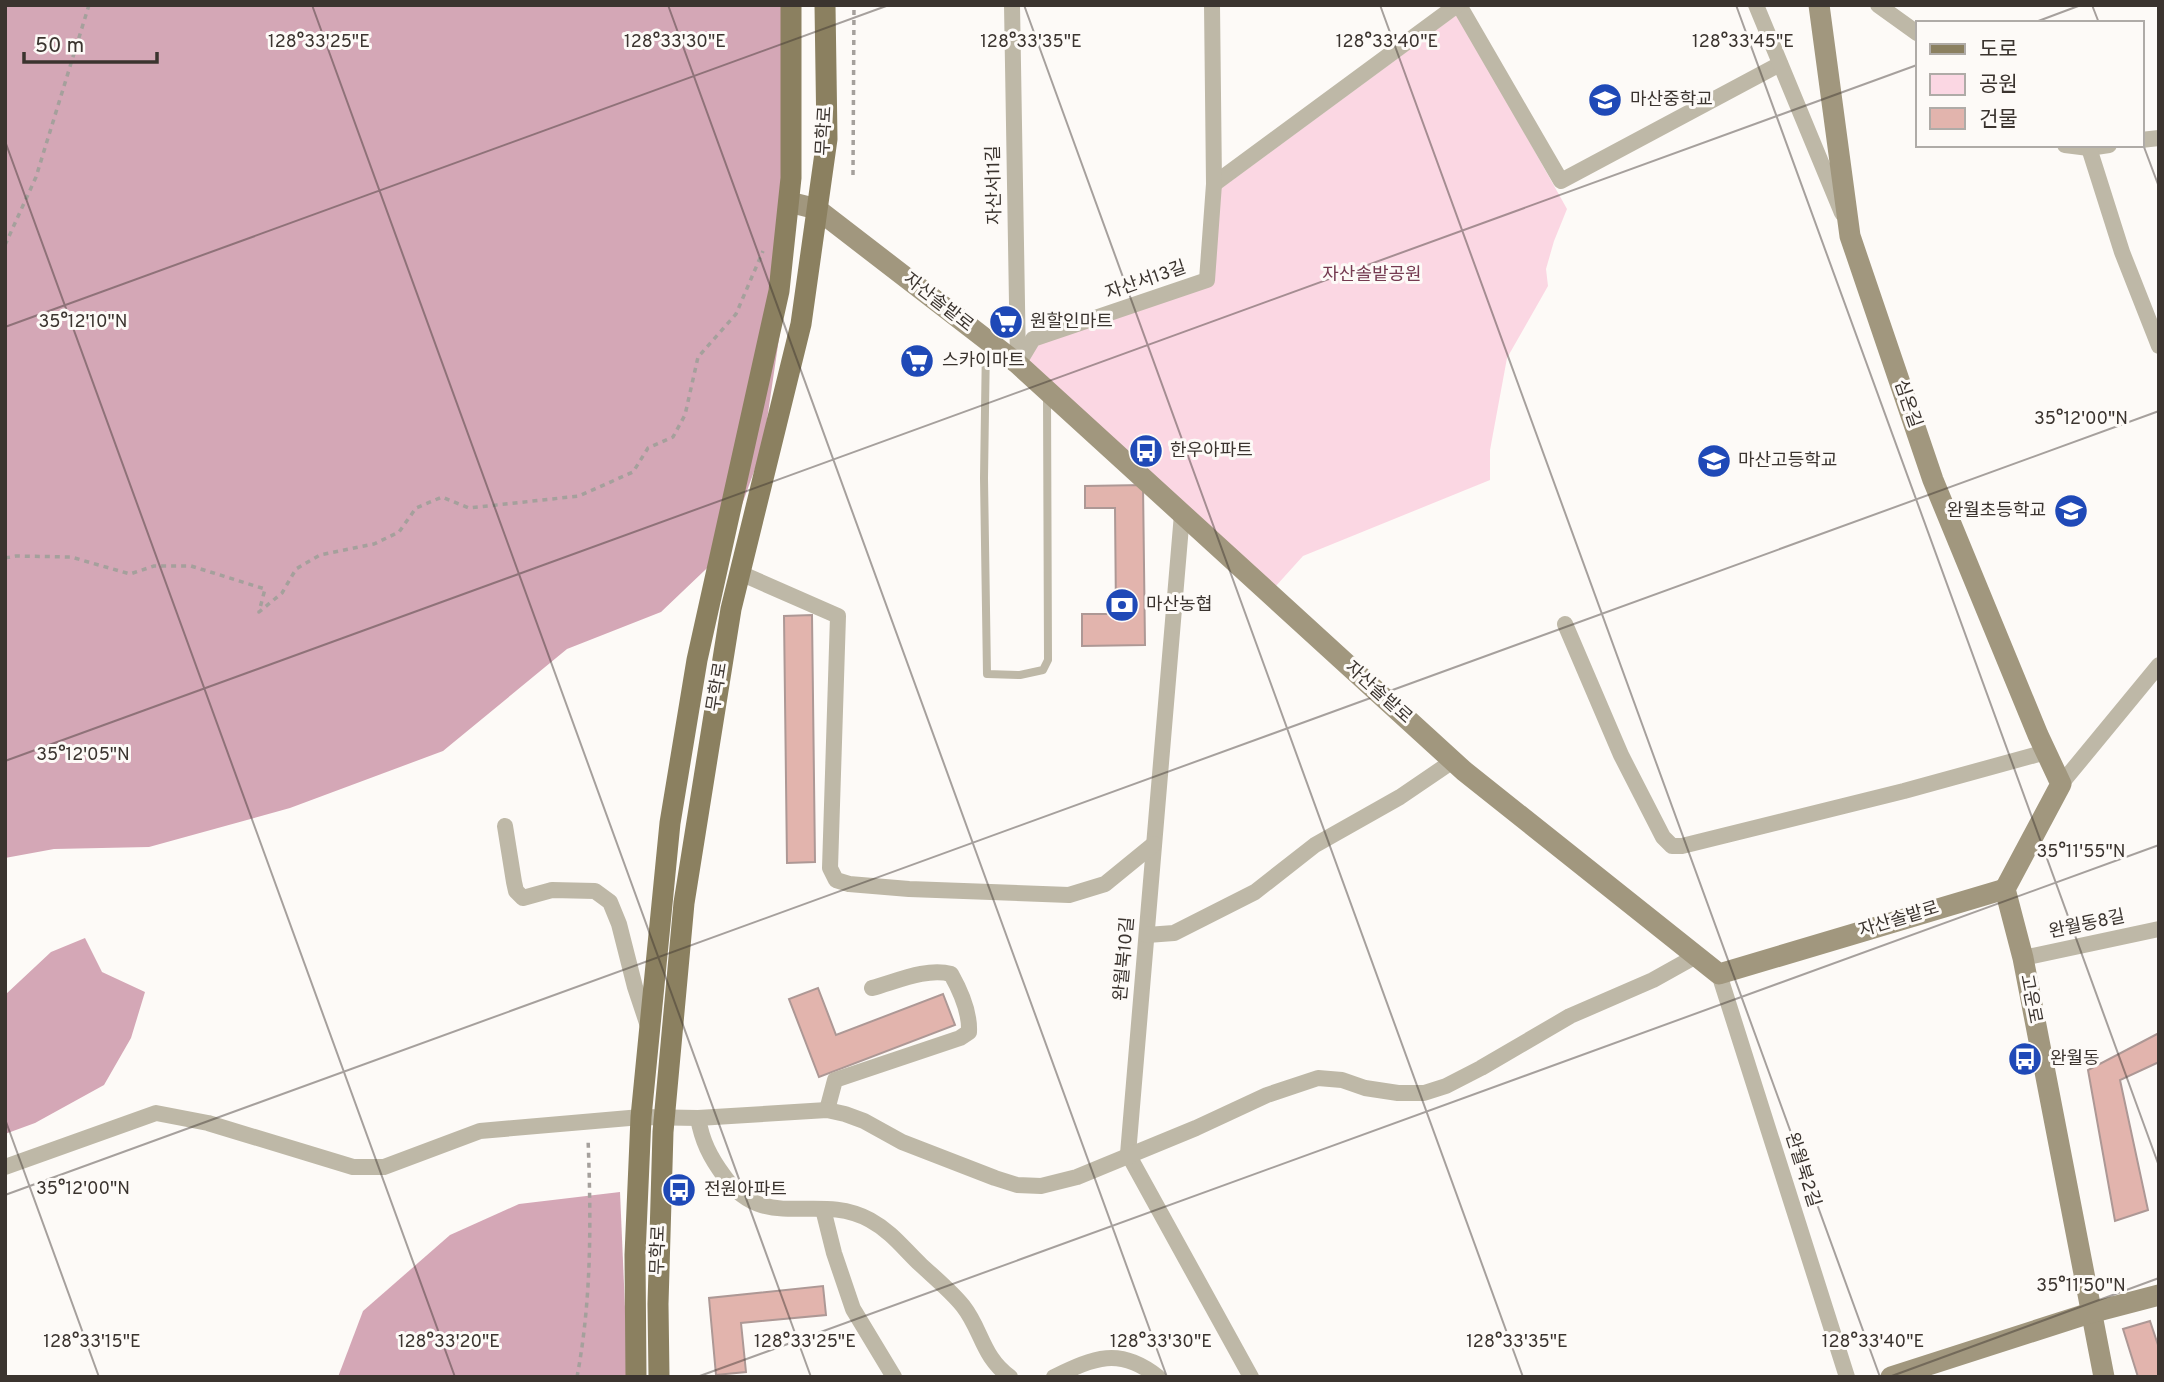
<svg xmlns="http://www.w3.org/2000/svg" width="2164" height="1382" viewBox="0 0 2164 1382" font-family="Overpass,'Noto Sans KR',sans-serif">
<rect width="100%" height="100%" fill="#fdfaf7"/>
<polygon fill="#fbd7e3" points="1458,14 1567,209 1554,241 1546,269 1548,286 1507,358 1490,450 1490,480 1303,556 1275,587 1027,360 1037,343 1212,284 1219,190"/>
<g fill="#d4a7b6">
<polygon points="5,5 788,5 782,318 763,447 725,551 661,612 567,649 443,751 290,808 149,847 54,849 5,858"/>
<polygon points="85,938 102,972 145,992 131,1038 104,1085 35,1123 5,1134 5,995 51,952"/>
<polygon points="620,1192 628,1377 338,1377 363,1311 450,1235 519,1204"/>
</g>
<g fill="#e2b4ad" stroke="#ad9895" stroke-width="2">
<polygon points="1143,485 1145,645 1082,646 1082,614 1116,614 1115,508 1085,508 1085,486"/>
<polygon points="812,615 815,862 787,863 784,616"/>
<polygon points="818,988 836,1035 943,994 955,1025 819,1077 789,999"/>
<polygon points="2159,1033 2159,1062 2120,1080 2148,1210 2115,1221 2088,1070"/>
<polygon points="823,1286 826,1315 741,1323 746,1372 716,1375 709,1298"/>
<polygon points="2150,1321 2159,1348 2159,1377 2138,1377 2123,1329"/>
</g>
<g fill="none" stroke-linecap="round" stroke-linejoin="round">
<g stroke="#a5a09c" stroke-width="3.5" stroke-dasharray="5 5" stroke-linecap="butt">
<polyline points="853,175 854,5"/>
<polyline points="5,245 36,177 89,5"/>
<polyline points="5,558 16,556 71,557 130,574 154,566 191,566 265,589 259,612 282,593 296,569 320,555 374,544 399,532 416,508 442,497 469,508 579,496 633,472 648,448 673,437 685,415 698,357 736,314 763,251"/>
<path d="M 577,1377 C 592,1298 591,1218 588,1138"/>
</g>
<polyline stroke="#beb8a7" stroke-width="8" points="986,343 984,478 987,674 1020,675 1043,670 1048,660 1047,396"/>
<g stroke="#beb8a7" stroke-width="16">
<polyline points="1012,5 1018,363"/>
<polyline points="1459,5 1561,181 1780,64"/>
<polyline points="1756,5 1842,213"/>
<polyline points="1878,5 1917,33"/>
<polyline points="2141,140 2159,138"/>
<polyline points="2065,145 2089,148 2109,145"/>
<polyline points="2089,148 2122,252 2159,346"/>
<polyline points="1214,184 1457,5"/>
<polyline points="1018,364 1033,339 1207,280 1214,184 1212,5"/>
<polyline points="1182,514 1128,1154 1251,1377"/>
<polyline points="740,573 838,616 830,868 836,880 849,884 909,889 1069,895 1105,884 1154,844"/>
<polyline points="1565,624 1621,755 1663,837 1672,846 1682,846 1904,791 2046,752"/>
<polyline points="2061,784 2159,665"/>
<polyline points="505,826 514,882 516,891 523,898 552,890 595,891 610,902 619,924 635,987 648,1026"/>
<polyline points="1147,935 1174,933 1255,892 1315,845 1400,797 1453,761"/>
<polyline points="2023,958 2159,929"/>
<polyline points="1719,974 1847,1377"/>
<path d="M 827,1110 L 835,1080 L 960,1038 L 969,1032 C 970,1013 960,990 951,974 C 927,967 895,982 872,988"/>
<path d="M 698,1118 C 702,1141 710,1157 724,1176 C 765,1234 816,1191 870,1220 C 892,1232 904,1249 921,1265 C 935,1278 952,1292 963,1306 C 982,1330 982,1357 1010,1377"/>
<polyline points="5,1167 156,1113 208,1123 353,1167 384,1167 480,1131 641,1117 698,1118 827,1110 845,1114 864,1121 902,1142 995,1178 1017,1185 1041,1186 1077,1177 1196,1128 1267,1095 1318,1078 1342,1080 1365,1088 1398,1093 1424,1093 1446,1086 1481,1068 1570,1016 1653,980 1696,956"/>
<polyline points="823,1209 834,1253 853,1309 894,1377"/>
<path d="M 1054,1377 C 1094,1358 1119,1346 1158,1377"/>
</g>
<g stroke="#a1977e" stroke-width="21">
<polyline points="1819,5 1850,236 1933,480 2038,735 2061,784 2005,889 2023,958 2104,1377"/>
<polyline points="789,202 817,209 1018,364 1464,771 1719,974 2005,889"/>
<polyline points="1891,1377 2090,1313 2159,1295"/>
</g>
<g stroke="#8b8060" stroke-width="21">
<polyline points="636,1377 635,1255 641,1117 670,823 697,660 779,291 791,178 791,5"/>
<polyline points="659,1377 658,1304 663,1132 684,903 731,609 801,324 827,139 825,5"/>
</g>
</g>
<path fill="none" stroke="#3b342f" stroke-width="2" stroke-opacity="0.45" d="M 312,5 L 811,1377M 668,5 L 1167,1377M 1024,5 L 1523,1377M 1380,5 L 1880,1377M 1736,5 L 2159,1166M 2092,5 L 2099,23M 2033,23 L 2081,5M 2141,139 L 2159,187M 5,141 L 455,1377M 5,327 L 889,5M 5,761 L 1917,65M 5,1119 L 99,1377M 5,1195 L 2159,411M 697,1377 L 2159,845M 1889,1377 L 2159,1278"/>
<defs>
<g id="school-disc" transform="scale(1.75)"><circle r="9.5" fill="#1f49b7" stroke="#fdfaf7"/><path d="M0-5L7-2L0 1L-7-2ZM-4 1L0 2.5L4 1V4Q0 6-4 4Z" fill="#fff"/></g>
<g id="supermarket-disc" transform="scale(1.75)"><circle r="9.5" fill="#1f49b7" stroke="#fdfaf7"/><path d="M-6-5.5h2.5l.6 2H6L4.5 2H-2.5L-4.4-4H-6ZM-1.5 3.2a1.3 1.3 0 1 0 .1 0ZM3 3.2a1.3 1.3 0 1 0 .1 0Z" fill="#fff"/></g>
<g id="bus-disc" transform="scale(1.75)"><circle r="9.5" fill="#1f49b7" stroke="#fdfaf7"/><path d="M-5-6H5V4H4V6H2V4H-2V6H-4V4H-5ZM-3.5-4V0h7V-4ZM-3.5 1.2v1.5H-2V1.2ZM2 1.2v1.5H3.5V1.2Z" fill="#fff"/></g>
<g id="bank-disc" transform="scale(1.75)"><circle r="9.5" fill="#1f49b7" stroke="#fdfaf7"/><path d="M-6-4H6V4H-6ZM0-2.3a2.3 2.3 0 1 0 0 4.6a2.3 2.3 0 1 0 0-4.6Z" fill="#fff"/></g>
</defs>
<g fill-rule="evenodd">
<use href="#school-disc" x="1605" y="100"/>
<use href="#supermarket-disc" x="1006" y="322"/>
<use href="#supermarket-disc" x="917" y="361"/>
<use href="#bus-disc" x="1146" y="451"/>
<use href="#school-disc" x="1714" y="461"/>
<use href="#school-disc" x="2071" y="511"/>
<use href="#bank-disc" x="1122" y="605"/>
<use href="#bus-disc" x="2025" y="1059"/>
<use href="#bus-disc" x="679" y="1190"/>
</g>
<g text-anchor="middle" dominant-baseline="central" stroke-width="6" stroke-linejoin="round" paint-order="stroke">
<g font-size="18" fill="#3b342f" stroke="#fdfaf7" text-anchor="start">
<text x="1630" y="100">마산중학교</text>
<text x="1030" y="322">원할인마트</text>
<text x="942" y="361">스카이마트</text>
<text x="1170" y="451">한우아파트</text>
<text x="1738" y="461">마산고등학교</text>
<text x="2046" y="511" text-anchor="end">완월초등학교</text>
<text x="1146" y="605">마산농협</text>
<text x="2050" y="1059">완월동</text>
<text x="704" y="1190">전원아파트</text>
</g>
<g font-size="18" fill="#3b342f" stroke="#fdfaf7">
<text transform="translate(825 131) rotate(-87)">무학로</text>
<text transform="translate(995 185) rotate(-91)">자산서11길</text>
<text transform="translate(1146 281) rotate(-19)">자산서13길</text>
<text transform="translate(938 303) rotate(38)">자산솔밭로</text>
<text transform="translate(1907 404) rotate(71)">심온길</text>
<text transform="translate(718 687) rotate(-81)">무학로</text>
<text transform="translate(1378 693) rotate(42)">자산솔밭로</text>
<text transform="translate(1899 920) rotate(-17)">자산솔밭로</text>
<text transform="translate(2087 925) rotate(-12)">완월동8길</text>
<text transform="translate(1125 959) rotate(-85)">완월북10길</text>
<text transform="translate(2030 999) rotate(79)">고운로</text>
<text transform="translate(1802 1170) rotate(72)">완월북2길</text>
<text transform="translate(659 1250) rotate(-88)">무학로</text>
</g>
<g font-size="18" fill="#743a50" stroke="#fdfaf7">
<text x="1372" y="275">자산솔밭공원</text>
</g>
</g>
<g font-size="18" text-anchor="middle" fill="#3b342f" stroke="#fdfaf7" stroke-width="6" stroke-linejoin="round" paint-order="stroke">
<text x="319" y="47">128°33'25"E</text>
<text x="675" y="47">128°33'30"E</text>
<text x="1031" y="47">128°33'35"E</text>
<text x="1387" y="47">128°33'40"E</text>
<text x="1743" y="47">128°33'45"E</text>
<text x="83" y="327">35°12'10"N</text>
<text x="2081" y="424">35°12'00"N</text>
<text x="83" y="760">35°12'05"N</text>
<text x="2081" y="857">35°11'55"N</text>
<text x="83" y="1194">35°12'00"N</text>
<text x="2081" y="1291">35°11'50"N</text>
<text x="92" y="1347">128°33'15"E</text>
<text x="449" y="1347">128°33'20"E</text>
<text x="805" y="1347">128°33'25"E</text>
<text x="1161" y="1347">128°33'30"E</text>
<text x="1517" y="1347">128°33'35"E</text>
<text x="1873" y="1347">128°33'40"E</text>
</g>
<rect width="2164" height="1382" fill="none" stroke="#3b342f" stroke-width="14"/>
<rect x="1916" y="21" width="228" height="126" fill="#fdfaf7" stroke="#afaba7" stroke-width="2"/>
<rect x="1930" y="44" width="35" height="10" fill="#8b8060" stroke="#afaba7" stroke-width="2"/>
<text x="1979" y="56" font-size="21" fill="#3b342f">도로</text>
<rect x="1930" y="74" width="35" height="21" fill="#fbd7e3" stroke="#afaba7" stroke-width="2"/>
<text x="1979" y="91" font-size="21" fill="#3b342f">공원</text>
<rect x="1930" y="108" width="35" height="21" fill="#e2b4ad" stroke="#afaba7" stroke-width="2"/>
<text x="1979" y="126" font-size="21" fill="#3b342f">건물</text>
<path d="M24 52v10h133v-10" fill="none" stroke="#3b342f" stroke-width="3.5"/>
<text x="35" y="52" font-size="21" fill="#3b342f" stroke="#fdfaf7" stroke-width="5" paint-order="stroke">50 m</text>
</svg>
